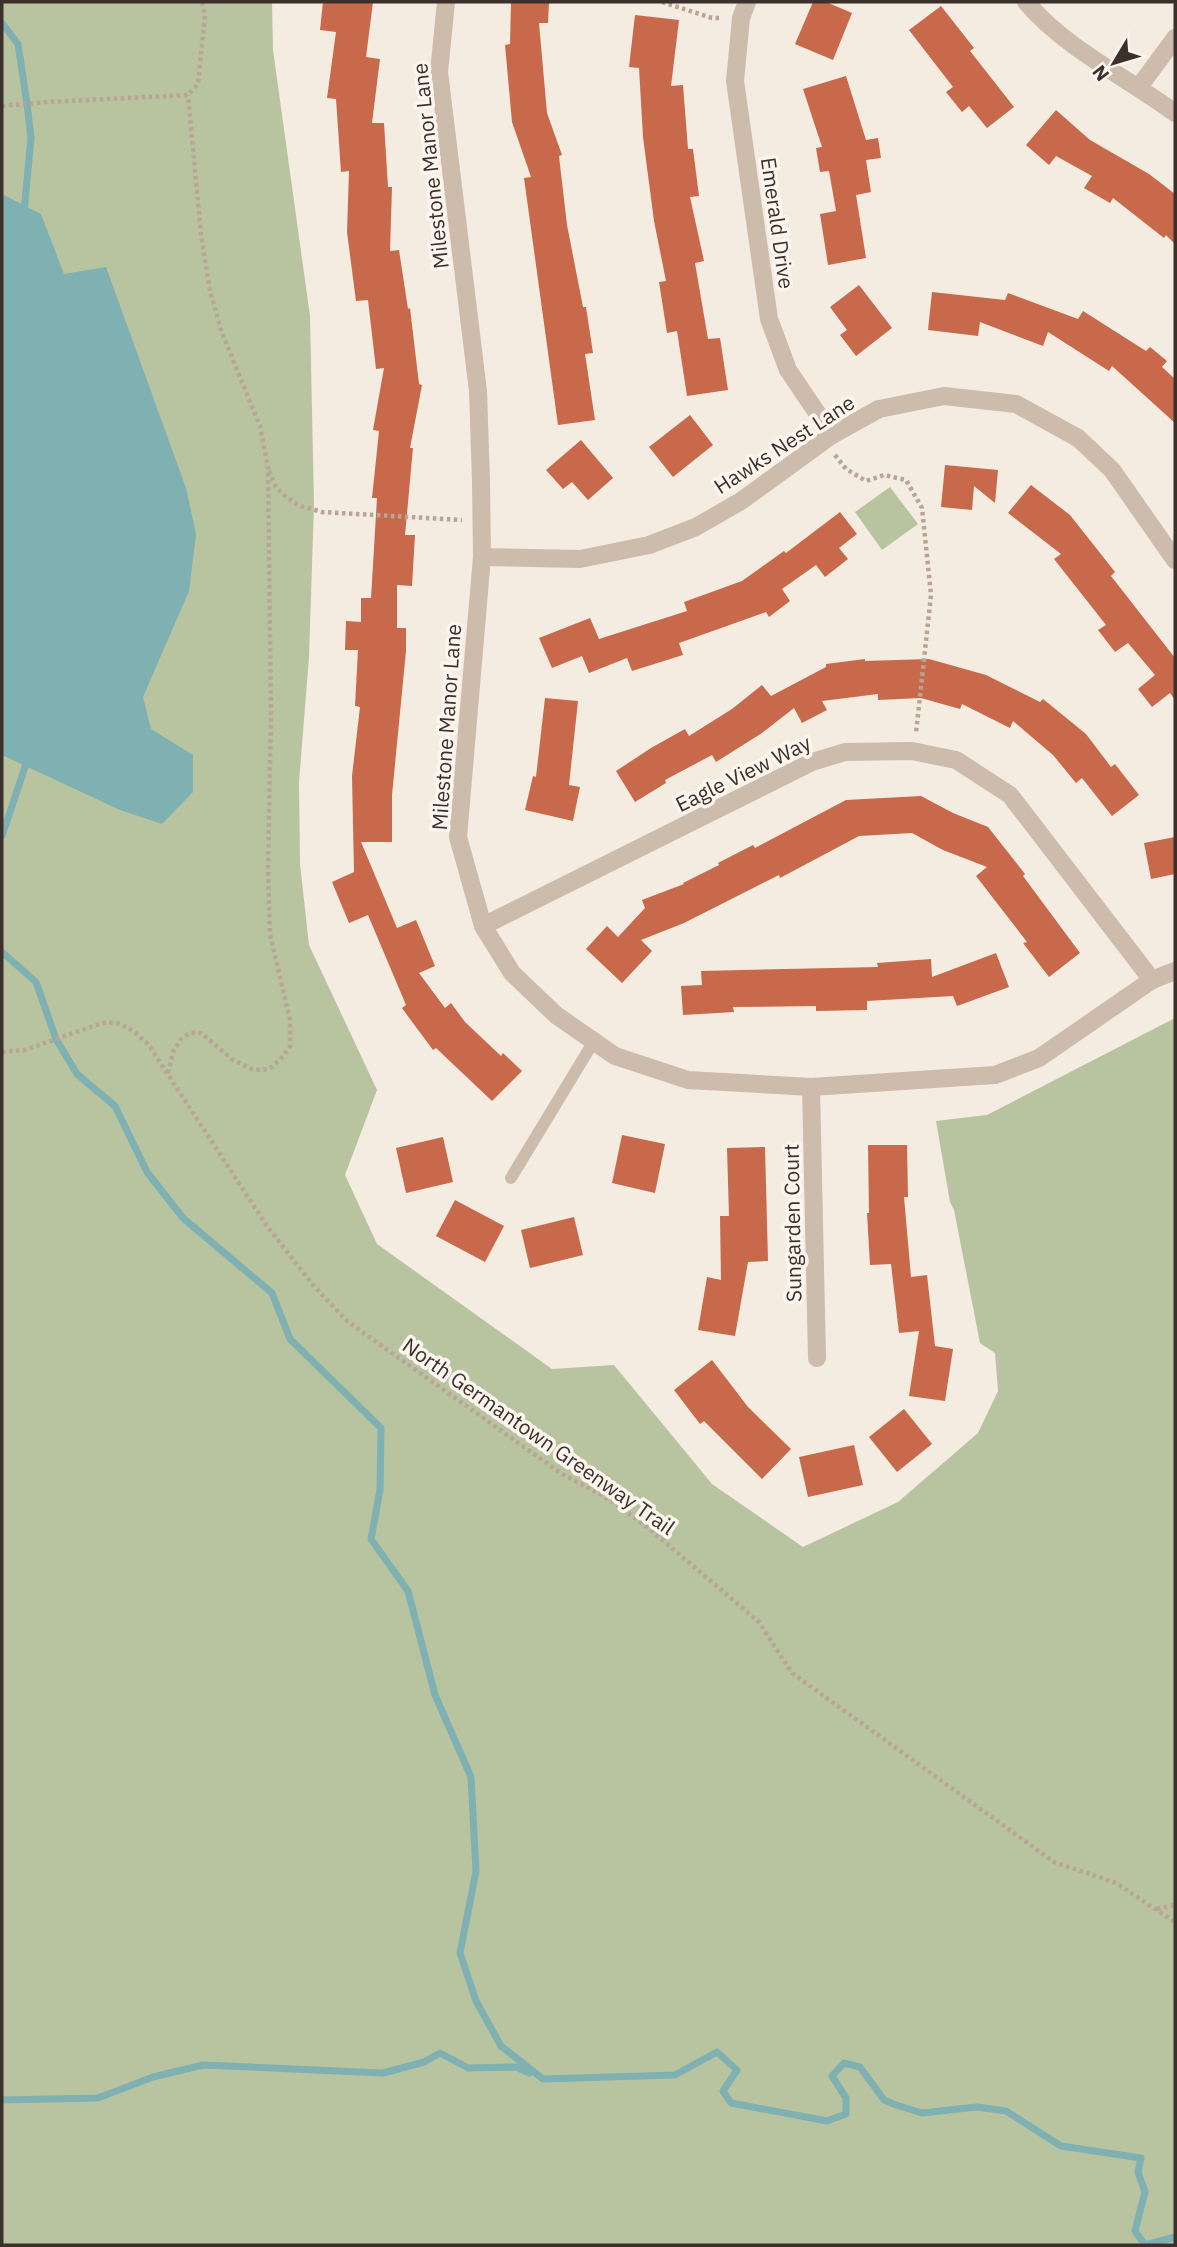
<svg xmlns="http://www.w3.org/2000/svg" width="1177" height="2247" viewBox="0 0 1177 2247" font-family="'IBM Plex Sans',sans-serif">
<rect width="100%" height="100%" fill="#f4ebe1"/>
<g fill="#b8c4a0">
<polygon points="2,2 272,2 273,50 310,316 314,505 309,657 299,782 300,864 309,945 377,1090 345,1175 377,1244 552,1369 614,1365 712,1484 803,1547 898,1502 978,1433 998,1391 995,1353 980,1343 954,1210 950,1202 936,1121 987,1115 1175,1018 1175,2245 2,2245"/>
<polygon points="890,487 918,524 882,550 855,512"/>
</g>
<polygon fill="#7fb0b2" points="4,195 41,214 64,274 106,267 186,488 196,534 189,591 143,697 151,729 193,755 193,792 162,824 120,810 2,755 2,199"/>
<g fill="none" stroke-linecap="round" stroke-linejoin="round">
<g stroke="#7fb0b2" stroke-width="7">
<polyline points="2,23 18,44 27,104 31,138 24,212"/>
<polyline points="2,836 28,758"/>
<polyline points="2,952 36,982 56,1039 77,1074 115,1106 147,1172 183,1218 272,1293 290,1339 381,1428 380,1490 371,1539 408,1591 435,1695 471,1777 476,1871 460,1953 476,2001 501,2046 543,2079 675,2075 717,2052 737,2070 723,2091 731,2103 827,2121 846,2114 846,2098 832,2076 844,2063 860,2067 884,2100 896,2105 922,2113 977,2107 1006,2111 1061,2146 1141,2158 1138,2172 1145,2192 1135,2231 1145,2245 1175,2237"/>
<polyline points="2,2100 98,2098 153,2077 203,2065 383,2073 424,2062 440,2053 468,2068 516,2067 529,2073"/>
</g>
</g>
<g fill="#c8694b">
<polygon points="323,2 373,2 366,57 380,59 372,123 384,123 388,187 392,187 390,251 399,250 408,309 410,308 419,384 422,385 410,448 413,448 405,535 415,535 412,586 397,585 397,628 406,628 406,651 392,795 392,842 361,842 397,928 416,920 435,966 419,973 445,1008 451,1003 465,1022 501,1056 503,1053 522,1071 492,1101 436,1048 433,1050 410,1019 402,1008 406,1005 368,915 349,923 332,882 354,872 352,776 360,707 355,706 358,650 345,650 346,621 361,622 361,598 371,598 377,498 372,498 379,431 373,430 384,368 376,369 368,300 356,301 347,232 349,171 341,172 336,99 327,98 336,32 320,30"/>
<polygon points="511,2 549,2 548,23 539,23 547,113 562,155 559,156 567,225 583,307 586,307 593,353 585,354 595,420 558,425 524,178 531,177 512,122 505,45 510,44"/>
<polygon points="813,2 826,2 852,13 833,60 795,44"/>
<polygon points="941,6 974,48 970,51 1014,107 987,128 969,106 962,112 946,92 953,87 909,30"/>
<polygon points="635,15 679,20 671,86 683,85 688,149 693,149 699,196 690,197 704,261 695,263 708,339 720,338 728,390 687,396 677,331 667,333 659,282 666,281 654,221 643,137 639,68 629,67"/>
<polygon points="846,76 866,140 878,138 881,158 866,160 871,192 856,195 866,258 828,265 820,214 836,211 829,171 820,172 816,148 822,147 803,89"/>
<polygon points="1056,110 1090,140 1149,174 1175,194 1175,244 1166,235 1164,238 1113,198 1110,203 1084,188 1092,176 1056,156 1049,165 1026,145"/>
<polygon points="859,285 892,328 856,356 840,335 847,330 830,307"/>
<polygon points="932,292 1005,300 1008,293 1078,319 1083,311 1146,351 1150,347 1167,361 1162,367 1175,379 1175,423 1112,366 1109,371 1048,332 1043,346 980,322 978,336 928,330"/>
<polygon points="690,415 713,445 673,477 649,447"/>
<polygon points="581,440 613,478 588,500 572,482 563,489 546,470"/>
<polygon points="945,465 998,470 995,503 974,486 972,510 941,507"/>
<polygon points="1031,485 1070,515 1115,572 1111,576 1175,658 1175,700 1170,693 1152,707 1138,689 1155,675 1128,643 1115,652 1098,630 1106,625 1054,559 1061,554 1008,513"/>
<polygon points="840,512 857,534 839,548 848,559 825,577 816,565 782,589 790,601 769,617 766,612 679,643 683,655 632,671 627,658 589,673 582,656 552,668 539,638 590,618 599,639 687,611 684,602 742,581 784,551 786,553"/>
<polygon points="865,659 865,661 929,659 986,675 1040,702 1043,699 1086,734 1111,767 1115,764 1139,795 1112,816 1082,778 1076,783 1053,755 1013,721 1010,728 962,704 960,709 921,698 878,700 878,694 822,701 827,710 802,723 794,708 762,733 716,762 712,755 665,780 666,783 635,802 616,771 651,748 685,729 689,736 732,709 762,685 771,696 826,667 826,664"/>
<polygon points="545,698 578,701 569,785 580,787 573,821 525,810 533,776 536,777"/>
<polygon points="921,796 953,813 988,827 1025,874 1023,876 1080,953 1049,977 1023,943 1027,942 976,876 987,867 943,850 912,833 859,836 780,878 779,875 684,923 641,940 652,951 622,983 586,949 607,926 618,937 645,908 642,900 684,884 683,883 719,865 718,863 753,845 755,848 846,800"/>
<polygon points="1175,837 1175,874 1151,879 1144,843"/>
<polygon points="996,953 1009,987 957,1006 953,996 867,1001 867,1010 816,1011 816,1006 733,1007 734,1012 683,1015 681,986 702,985 701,971 878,967 877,963 931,959 932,977"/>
<polygon points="622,1135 665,1144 655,1193 612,1183"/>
<polygon points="443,1137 453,1182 406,1193 396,1148"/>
<polygon points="868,1145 907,1145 908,1197 904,1197 911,1277 927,1275 935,1346 953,1349 945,1401 909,1396 919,1331 899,1333 891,1264 870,1265 867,1213 869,1213"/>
<polygon points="765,1147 768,1261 748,1262 735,1336 698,1330 707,1277 721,1280 720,1216 729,1216 727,1148"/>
<polygon points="455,1200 504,1226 485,1262 436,1236"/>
<polygon points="574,1217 583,1255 530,1268 521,1230"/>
<polygon points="712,1360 748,1407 791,1449 762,1479 704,1421 700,1424 674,1390"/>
<polygon points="904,1409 932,1444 897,1472 869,1437"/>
<polygon points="854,1445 863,1485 808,1497 799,1457"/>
</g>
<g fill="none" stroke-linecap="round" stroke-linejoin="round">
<g stroke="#b9a596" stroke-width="4.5" stroke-dasharray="3.5 3.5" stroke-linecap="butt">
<polyline points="662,2 712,18 722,18"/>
<polyline points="2,106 47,102 188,95 198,84 205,16 202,2"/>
<polyline points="835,455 846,469 866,481 884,475 906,480 922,508 931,595 916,733"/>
<polyline points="269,471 276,487 286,497 298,505 322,512 462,520"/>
<path d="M 2,1052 L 25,1050 L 102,1023 C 123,1020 133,1031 148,1044 L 267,1226 L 312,1284 L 347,1321 L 562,1474 L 609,1499 L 647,1527 L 759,1622 L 792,1673 L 1054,1862 L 1116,1883 L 1175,1922"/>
<polyline points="168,1073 173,1052 181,1039 190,1033 201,1033 233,1060 254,1070 269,1069 280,1060 290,1046 290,1020 270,934 268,871 271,715 268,467 260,426 222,333 210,291 201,235 188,95"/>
<polyline points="1157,1909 1175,1905"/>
</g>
<polyline stroke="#cdbbac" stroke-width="12" points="511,1178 594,1041"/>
<g stroke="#cdbbac" stroke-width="18">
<polyline points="446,2 439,72 478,391 481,481 482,557 458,837 483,926 512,973 556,1015 615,1056 688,1080 811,1087 995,1075 1039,1058 1152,980 1175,971"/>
<polyline points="747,2 741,18 735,81 769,319 788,370 832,435"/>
<path d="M 1026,2 C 1067,50 1125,76 1175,113"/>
<polyline points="1139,87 1175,38"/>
<polyline points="482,557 580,559 649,545 696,527 741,501 832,435 879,409 944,396 1016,404 1078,438 1112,470 1175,560"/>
<polyline points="483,926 812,762 845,752 912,751 956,760 1010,795 1152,980"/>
<polyline points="811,1087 817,1358"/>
</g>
</g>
<g text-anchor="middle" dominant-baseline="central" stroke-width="7" stroke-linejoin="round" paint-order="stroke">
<g font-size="21" fill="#3b302b" stroke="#fbf5ee">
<text transform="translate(430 166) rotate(-96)">Milestone Manor Lane</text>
<text transform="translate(778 223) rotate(82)">Emerald Drive</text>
<text transform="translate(784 444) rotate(-33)">Hawks Nest Lane</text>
<text transform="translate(446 727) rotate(-86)">Milestone Manor Lane</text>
<text transform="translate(743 773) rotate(-26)">Eagle View Way</text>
<text transform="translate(792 1223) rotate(-91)">Sungarden Court</text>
<text transform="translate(539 1436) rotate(35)">North Germantown Greenway Trail</text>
</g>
</g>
<rect width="1177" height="2247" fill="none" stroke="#3b302b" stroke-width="7"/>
<g transform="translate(1114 63) rotate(232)" stroke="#fbf5ee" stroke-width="5" paint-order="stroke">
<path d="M0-5L12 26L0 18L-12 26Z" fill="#3b302b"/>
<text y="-10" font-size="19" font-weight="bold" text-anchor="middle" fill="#3b302b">N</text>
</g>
</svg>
